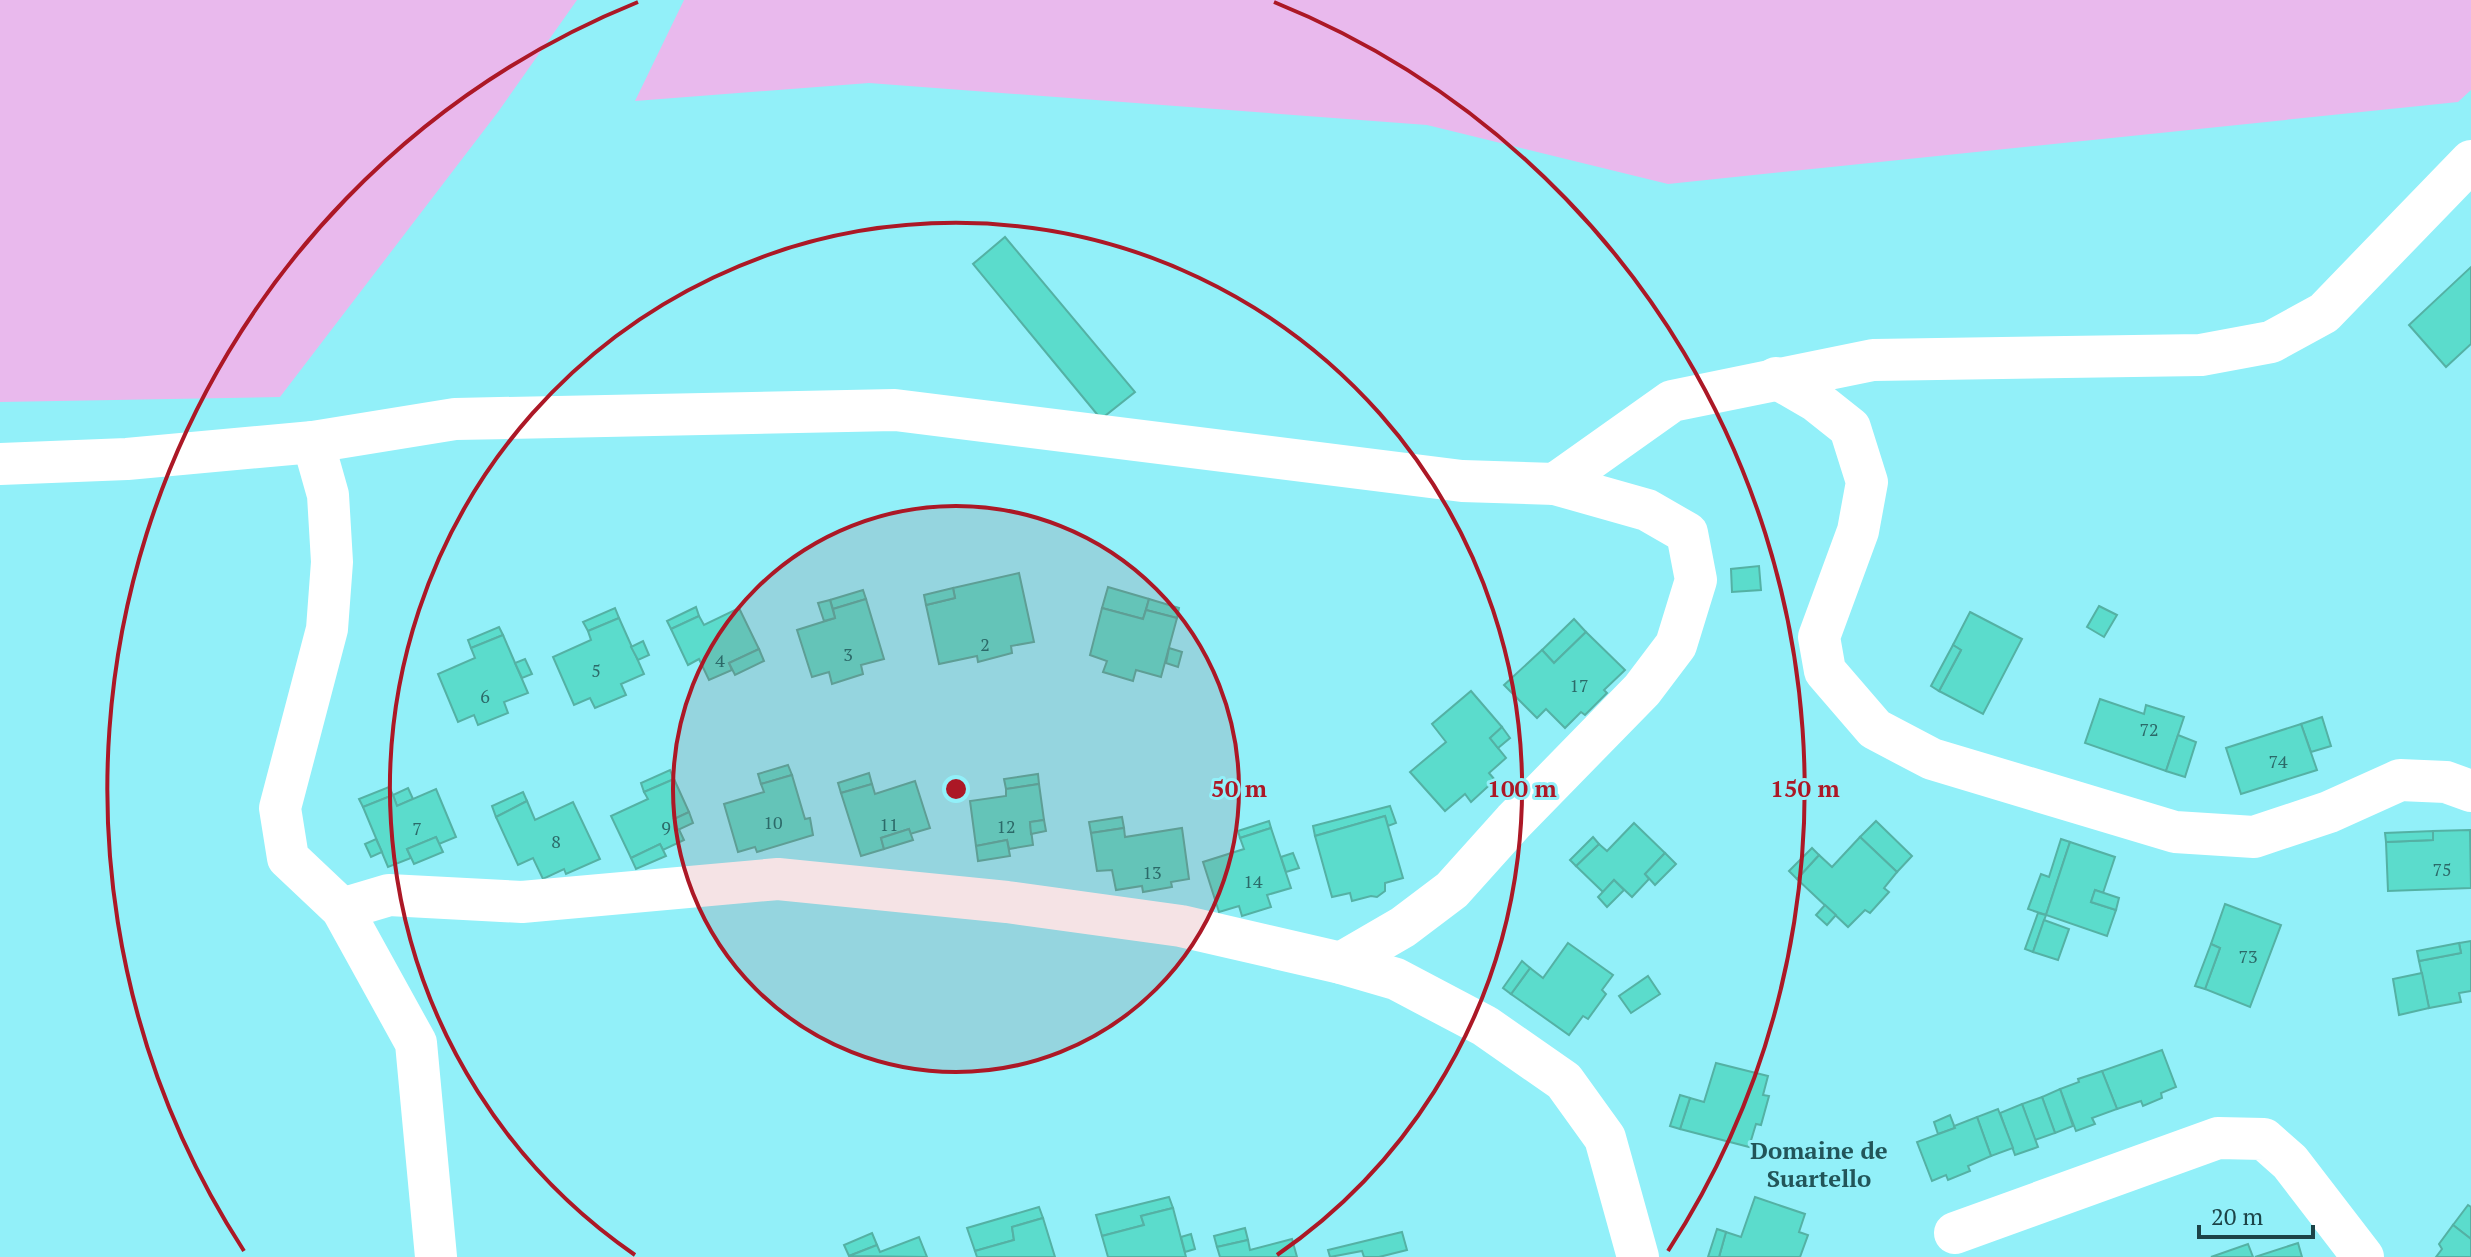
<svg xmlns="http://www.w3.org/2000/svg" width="2471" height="1257" viewBox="0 0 2471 1257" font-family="'PT Serif',serif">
<rect width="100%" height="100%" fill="#92f0f9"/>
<g fill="#e9b9ed">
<polygon points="0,0 577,0 498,112 280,397 0,402"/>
<polygon points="684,0 2471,0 2471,90 2458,102 1668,184 1427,125 869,83 635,101"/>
</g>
<g fill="#5bdccc" stroke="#54b1a4" stroke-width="2">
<polygon points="1005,237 1135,392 1101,419 973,264"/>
<polygon points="2471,267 2471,344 2446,367 2409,325"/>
<polygon points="1759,566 1761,590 1732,592 1731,569"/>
<polygon points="1019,573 1034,642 1011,646 1012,653 978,662 977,656 939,664 926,605 955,598 953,588"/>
<polygon points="1108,587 1149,599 1143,619 1102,608"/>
<polygon points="953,588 955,598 926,605 924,595"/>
<polygon points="863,590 866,599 833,609 830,600"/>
<polygon points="866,599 884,659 861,665 863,674 832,684 829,672 812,677 797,630 835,618 833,609"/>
<polygon points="1149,599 1179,608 1177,618 1146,610"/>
<polygon points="830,600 835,618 824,621 818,603"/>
<polygon points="2099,606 2117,615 2104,637 2087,627"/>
<polygon points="696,607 699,616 671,629 667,621"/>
<polygon points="615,608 619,618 588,631 583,622"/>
<polygon points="739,608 759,649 729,663 732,670 709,680 699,659 688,665 671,629 699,616 704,625"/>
<polygon points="1102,608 1143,619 1146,610 1177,618 1161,677 1136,670 1133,681 1103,672 1107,661 1090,655"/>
<polygon points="1970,612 2022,639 1983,714 1939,691 1961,650 1953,645"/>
<polygon points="619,618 644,674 621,684 626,695 595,708 590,698 574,705 553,657 591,640 588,631"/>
<polygon points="1574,619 1586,632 1554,663 1542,650"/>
<polygon points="499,627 503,635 471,648 468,640"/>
<polygon points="1586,632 1625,670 1604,690 1607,693 1585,715 1581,712 1565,728 1546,709 1537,718 1504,685 1542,650 1554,663"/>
<polygon points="503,635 528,693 504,702 508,713 478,725 474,715 458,722 438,674 475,658 471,648"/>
<polygon points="643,641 649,655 638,660 631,647"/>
<polygon points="1953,645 1961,650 1939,691 1931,686"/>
<polygon points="1169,648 1182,652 1178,667 1166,663"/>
<polygon points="759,649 764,661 735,675 729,663"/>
<polygon points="525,659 532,674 522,678 515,663"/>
<polygon points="1471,691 1502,727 1490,738 1506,758 1489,773 1495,780 1471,802 1465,794 1445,811 1410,772 1446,742 1432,724"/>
<polygon points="2100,699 2144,714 2146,705 2184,717 2166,771 2085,743"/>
<polygon points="2322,717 2331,746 2311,752 2301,724"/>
<polygon points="2301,724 2317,770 2241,794 2226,748"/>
<polygon points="1502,727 1510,738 1498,748 1490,738"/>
<polygon points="2178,735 2196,742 2185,777 2166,771"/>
<polygon points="788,765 792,775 761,784 758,774"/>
<polygon points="670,770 674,779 644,792 641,783"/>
<polygon points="869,773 872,784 841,793 838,783"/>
<polygon points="1038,774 1039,784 1006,789 1004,779"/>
<polygon points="792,775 805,819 810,818 813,835 757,852 755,847 738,852 724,804 764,792 761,784"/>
<polygon points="674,779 689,812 674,819 684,840 663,850 660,844 631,858 611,816 648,799 644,792"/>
<polygon points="915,781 930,828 910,834 909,829 881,838 884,849 861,856 841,793 872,784 875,794"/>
<polygon points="1039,784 1044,820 1030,822 1033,845 1009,849 1007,840 976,846 970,801 1006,796 1006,789"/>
<polygon points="389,787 393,795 363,807 359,799"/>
<polygon points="408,788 413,799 397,806 393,795"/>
<polygon points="436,789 456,837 439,844 436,837 407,849 411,858 388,867 363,807 393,795 397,806"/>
<polygon points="523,792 527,801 496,817 492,806"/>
<polygon points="527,801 535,820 573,802 600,859 566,874 564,869 543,879 533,858 518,865 496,817"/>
<polygon points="1390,806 1396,823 1388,826 1385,816 1315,836 1313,826"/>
<polygon points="689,812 693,823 678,830 674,819"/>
<polygon points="1385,816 1403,878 1385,883 1385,891 1377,897 1371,896 1352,901 1350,893 1332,897 1315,836"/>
<polygon points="1122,817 1124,828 1091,833 1089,822"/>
<polygon points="1044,820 1046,831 1031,834 1030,822"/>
<polygon points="1269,821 1271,828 1240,838 1238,831"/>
<polygon points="1876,821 1912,856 1897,872 1860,837"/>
<polygon points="1634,823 1665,853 1645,874 1649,879 1632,897 1614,880 1603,892 1576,866 1599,844 1607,851"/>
<polygon points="1124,828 1125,837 1182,828 1189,879 1171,882 1172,887 1143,892 1142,886 1116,890 1112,870 1097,871 1091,833"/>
<polygon points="1271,828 1291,888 1267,895 1271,907 1242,916 1239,906 1219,912 1203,862 1244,849 1240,838"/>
<polygon points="909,829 913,840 884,849 881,838"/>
<polygon points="2470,830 2471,888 2388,891 2386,842 2433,840 2433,831"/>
<polygon points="2433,831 2433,840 2386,842 2385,833"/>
<polygon points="436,837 443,852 414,864 407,849"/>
<polygon points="1593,837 1599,844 1576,866 1570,860"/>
<polygon points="1860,837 1897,872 1884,888 1889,892 1870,913 1865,910 1848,927 1797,879 1819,855 1832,867"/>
<polygon points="376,839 382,852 371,857 365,844"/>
<polygon points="2061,839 2070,842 2046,915 2028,909 2041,874 2049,877"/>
<polygon points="1007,840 1010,856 978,861 976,846"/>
<polygon points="2070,842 2115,857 2103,893 2095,890 2091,902 2116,910 2107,936 2046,915"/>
<polygon points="660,844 666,856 636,869 631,858"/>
<polygon points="1812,848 1819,855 1797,879 1789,871"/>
<polygon points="1293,853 1299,868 1286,872 1281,857"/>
<polygon points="1665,853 1676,864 1655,885 1645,874"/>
<polygon points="1614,880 1624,890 1607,907 1598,897"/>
<polygon points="2095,890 2119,898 2116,910 2091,902"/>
<polygon points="2225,904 2281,925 2250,1007 2205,989 2220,948 2211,944"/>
<polygon points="1825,905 1836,915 1827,925 1816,915"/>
<polygon points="2038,913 2046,915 2033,952 2025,949"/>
<polygon points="2044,920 2069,929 2058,960 2033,952"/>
<polygon points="2471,941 2471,991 2459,993 2461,1002 2429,1008 2419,961 2461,953 2459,943"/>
<polygon points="1568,943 1613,975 1602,990 1606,994 1588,1019 1583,1016 1569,1035 1511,994 1530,968 1543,978"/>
<polygon points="2459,943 2461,953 2419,961 2417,951"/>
<polygon points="2211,944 2220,948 2205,989 2195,986"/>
<polygon points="1522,961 1530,968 1511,994 1503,988"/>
<polygon points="2422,973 2429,1008 2399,1015 2393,979"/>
<polygon points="1648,976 1660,994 1631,1013 1619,996"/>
<polygon points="2162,1050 2176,1087 2161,1093 2162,1098 2143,1106 2141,1101 2117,1109 2102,1071"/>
<polygon points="1716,1063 1768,1076 1763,1095 1769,1096 1761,1125 1756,1124 1749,1147 1680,1129 1690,1098 1704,1102"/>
<polygon points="2102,1071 2117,1109 2092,1118 2095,1124 2076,1131 2060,1089 2079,1082 2078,1079"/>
<polygon points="2060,1089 2073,1126 2055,1133 2042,1097"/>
<polygon points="1680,1095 1690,1098 1680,1129 1670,1126"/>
<polygon points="2042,1097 2055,1133 2035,1140 2022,1104"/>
<polygon points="2022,1104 2038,1147 2015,1155 2000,1113"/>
<polygon points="1998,1109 2013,1148 1991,1156 1977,1117"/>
<polygon points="1950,1115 1955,1128 1938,1134 1934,1122"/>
<polygon points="1977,1117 1991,1156 1968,1166 1970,1171 1948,1180 1946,1175 1932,1181 1917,1142 1955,1128 1954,1126"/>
<polygon points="1169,1197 1173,1208 1141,1216 1144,1225 1102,1236 1096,1215"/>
<polygon points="1755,1197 1805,1214 1799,1232 1808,1235 1800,1257 1719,1257 1726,1232 1741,1237"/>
<polygon points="2468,1205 2471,1207 2471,1239 2453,1225"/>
<polygon points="1039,1207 1043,1218 1012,1227 1014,1240 975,1251 967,1228"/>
<polygon points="1173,1208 1186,1257 1108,1257 1102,1236 1144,1225 1141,1216"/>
<polygon points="1043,1218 1055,1257 977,1257 975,1251 1014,1240 1012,1227"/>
<polygon points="2453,1225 2471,1239 2471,1257 2436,1257 2442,1249 2439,1244"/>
<polygon points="1245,1228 1248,1240 1217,1247 1214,1236"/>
<polygon points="1717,1229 1726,1232 1719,1257 1708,1257"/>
<polygon points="1402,1232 1407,1250 1379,1257 1364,1257 1362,1251 1330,1257 1328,1250"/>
<polygon points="872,1233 877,1245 849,1256 844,1245"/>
<polygon points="1191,1234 1195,1249 1185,1252 1181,1237"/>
<polygon points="919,1237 927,1257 849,1256 877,1245 880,1252"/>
<polygon points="1292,1239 1297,1257 1220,1257 1217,1247 1248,1240 1250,1250"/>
<polygon points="2298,1243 2302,1257 2255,1257"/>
<polygon points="2248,1244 2253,1257 2211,1257"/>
</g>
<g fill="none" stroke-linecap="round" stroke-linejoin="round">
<g stroke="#fff" stroke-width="42">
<polyline points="1776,378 1816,401 1850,428 1867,482 1858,531 1819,637 1825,671 1875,729 1932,759 2175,832 2254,837 2329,812 2400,780 2446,782 2471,791"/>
<polyline points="313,442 328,495 332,562 327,629 280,808 288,858 342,909 416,1043 436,1257"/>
<polyline points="0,464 127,459 313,442 455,419 895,410 1462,481 1555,484 1672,401 1873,360 2201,355 2271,342 2324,313 2471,161"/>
<polyline points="342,909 389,895 522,902 778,879 1007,902 1181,926 1341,963 1396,979 1485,1026 1564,1081 1605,1138 1638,1257"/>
<polyline points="1341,963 1403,927 1452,890 1514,821 1642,690 1676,645 1696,580 1687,533 1647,510 1555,484"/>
<polyline points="1955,1233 2218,1138 2264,1139 2290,1162 2363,1257"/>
</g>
</g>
<circle cx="956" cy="789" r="283" fill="#ac1826" fill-opacity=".12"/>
<g fill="none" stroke="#ac1826" stroke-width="4">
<circle cx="956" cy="789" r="283"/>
<path d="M635 1255A566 566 0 1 1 1277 1255"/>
<path d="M244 1251A849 849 0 0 1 638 2M1274 2A849 849 0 0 1 1668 1251"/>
</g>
<g text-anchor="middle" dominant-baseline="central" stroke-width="6" stroke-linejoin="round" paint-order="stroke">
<g font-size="18" fill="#2c6a69">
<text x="985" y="644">2</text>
<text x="848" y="654">3</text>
<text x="720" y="660">4</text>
<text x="596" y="670">5</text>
<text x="1579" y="685">17</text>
<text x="485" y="696">6</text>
<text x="2149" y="729">72</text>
<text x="2278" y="761">74</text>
<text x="773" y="822">10</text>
<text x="889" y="824">11</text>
<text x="1006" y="826">12</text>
<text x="666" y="827">9</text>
<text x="417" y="828">7</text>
<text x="556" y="841">8</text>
<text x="2442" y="869">75</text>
<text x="1152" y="872">13</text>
<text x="1253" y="881">14</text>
<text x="2248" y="956">73</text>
</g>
<g font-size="24" font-weight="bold" fill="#225559" stroke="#92f0f9">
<text x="1819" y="1150">Domaine de<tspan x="1819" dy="28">Suartello</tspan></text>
</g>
</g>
<circle cx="956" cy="789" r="12" fill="#ac1826" stroke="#92f0f9" stroke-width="4"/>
<g font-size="24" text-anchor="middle" font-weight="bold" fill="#ac1826" stroke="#92f0f9" stroke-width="6" stroke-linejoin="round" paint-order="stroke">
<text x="1239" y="797">50 m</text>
<text x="1522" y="797">100 m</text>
<text x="1805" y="797">150 m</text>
</g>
<path d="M2199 1225v12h114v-12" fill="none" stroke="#1c4448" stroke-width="4"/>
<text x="2211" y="1225" font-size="24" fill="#1c4448" stroke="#92f0f9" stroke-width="6" paint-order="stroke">20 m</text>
</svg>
